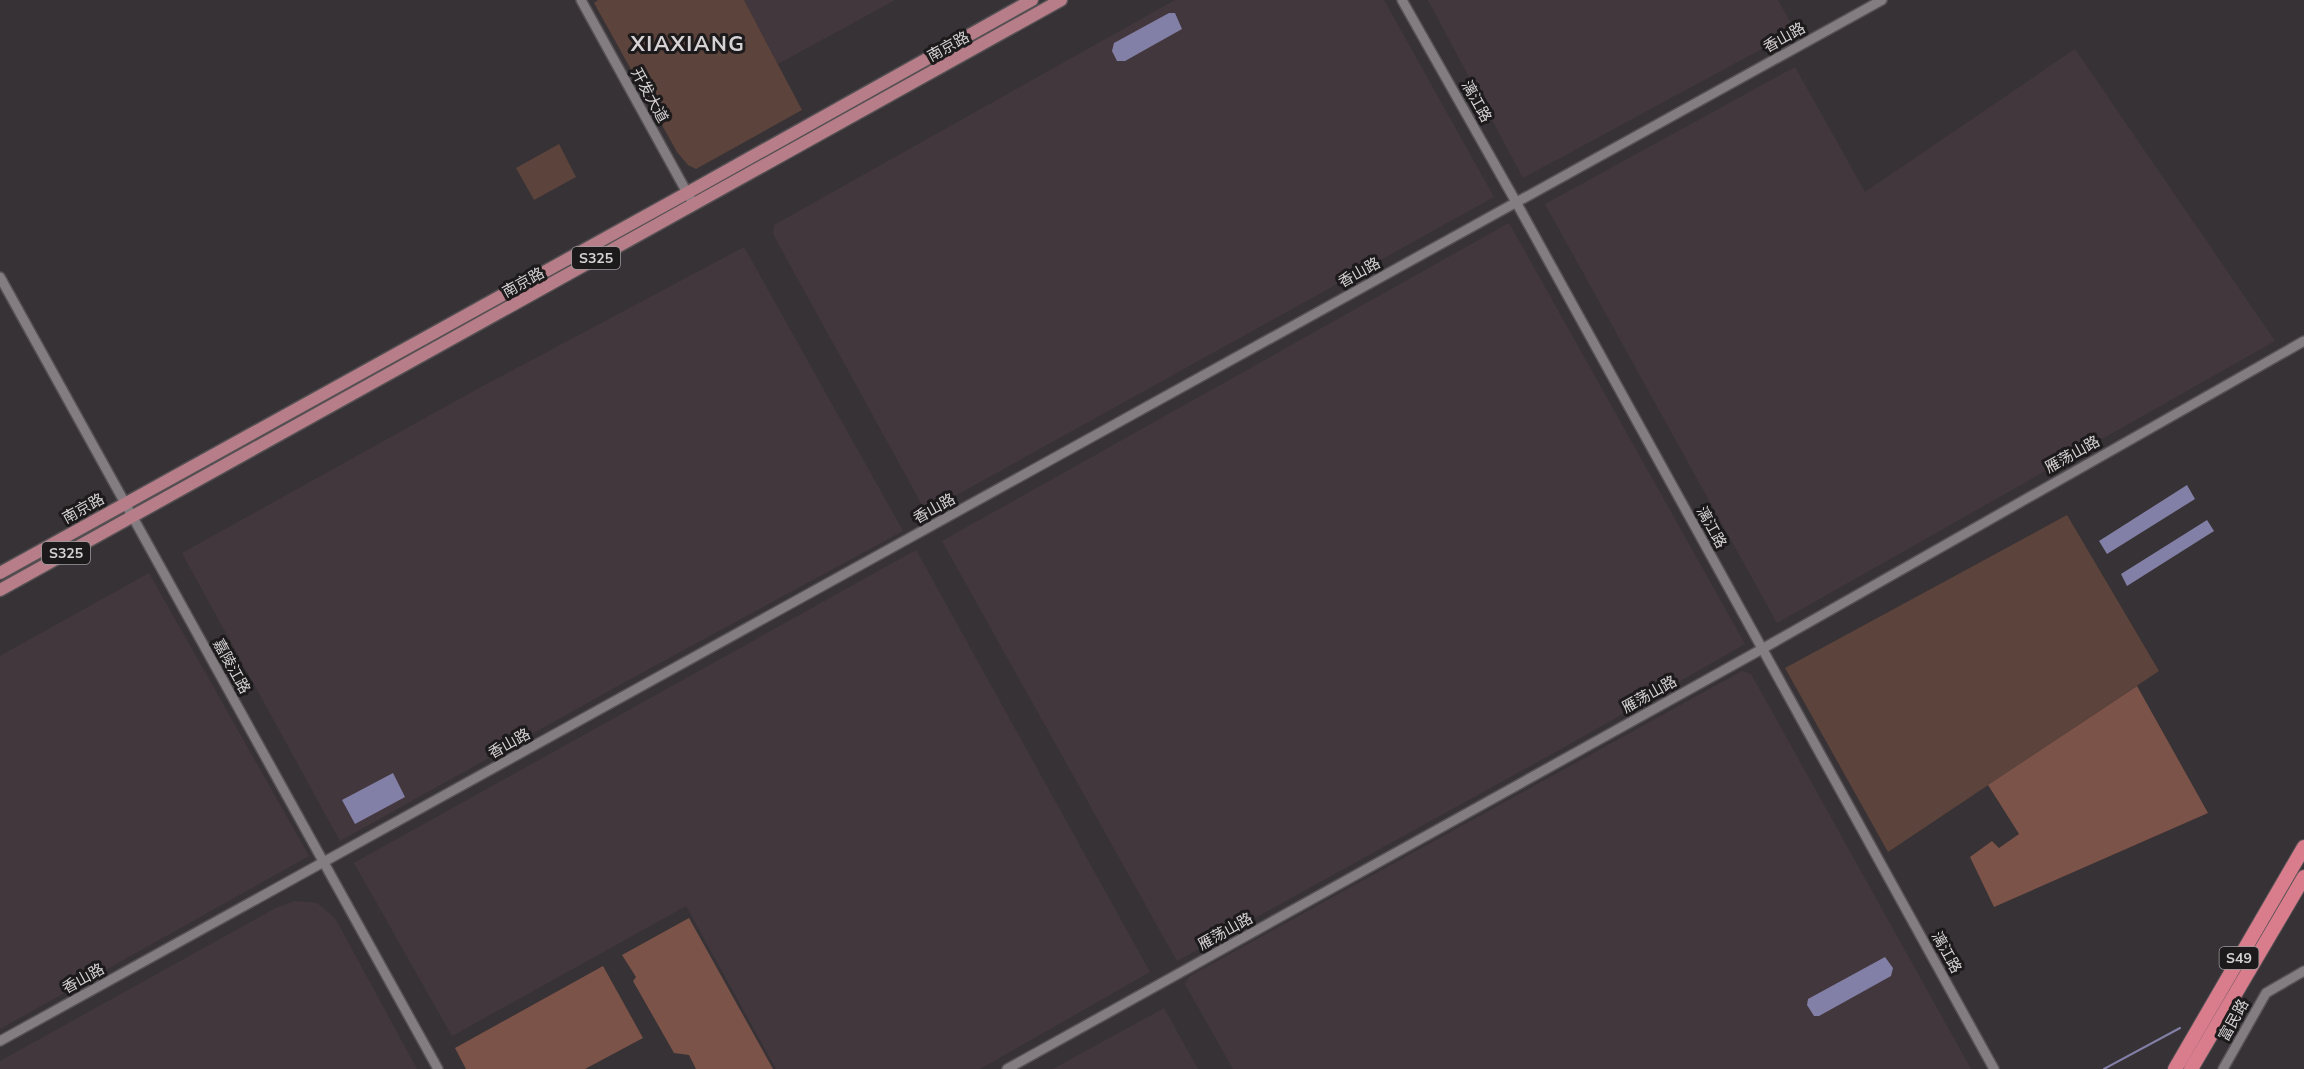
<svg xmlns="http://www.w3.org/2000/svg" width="2304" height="1069" viewBox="0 0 2304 1069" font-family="Mulish,'Noto Sans SC',sans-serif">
<rect width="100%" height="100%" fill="#373235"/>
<g fill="#43373e">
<polygon points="744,0 895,0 778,64"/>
<polygon points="1175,0 1384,0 1494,197 926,512 773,234 774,225"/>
<polygon points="1428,0 1778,0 1795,31 1523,178"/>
<polygon points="2075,49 2275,341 1777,623 1545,204 1795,67 1865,192"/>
<polygon points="1509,223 1745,644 1570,744 1177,961 942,541"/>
<polygon points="744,247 903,531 623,683 340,841 182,553 481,387"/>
<polygon points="916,550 1150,972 980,1069 776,1069 686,906 452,1036 354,863"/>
<polygon points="149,573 309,856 0,1029 0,656"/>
<polygon points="1742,671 1751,674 1971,1069 1233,1069 1185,984 1190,976"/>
<polygon points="295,901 317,903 335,918 417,1069 0,1069 0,1061 276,908"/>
<polygon points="1164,1008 1198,1069 1053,1069"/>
</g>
<g fill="#5c433c">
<polygon points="598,0 744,0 802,110 696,169 688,165 677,152 594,3"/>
<polygon points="559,144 576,177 534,200 516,168"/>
<polygon points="2067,515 2159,671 1888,852 1785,668"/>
</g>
<g fill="#7c5348">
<polygon points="2137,686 2208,813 1994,907 1970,857 1992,841 1999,848 2019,834 1988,785"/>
<polygon points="689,918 773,1069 696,1069 689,1055 674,1053 633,981 636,977 622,955"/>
<polygon points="603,966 643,1038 585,1069 466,1069 455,1048"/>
</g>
<g fill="#8380a7">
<polygon points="1169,13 1175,13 1182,29 1125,61 1117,61 1112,51 1114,43"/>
<polygon points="2187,485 2195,499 2107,554 2099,541"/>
<polygon points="2207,520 2214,531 2127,586 2121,574"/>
<polygon points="393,773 405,797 355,824 342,800"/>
<polygon points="1885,957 1893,968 1891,976 1819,1016 1814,1016 1807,1005 1808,999"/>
</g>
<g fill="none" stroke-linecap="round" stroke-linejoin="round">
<polyline stroke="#8380a7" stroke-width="2" points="2104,1069 2180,1028"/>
<g stroke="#555053" stroke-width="12">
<g id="minor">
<polyline points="581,0 690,198"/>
<polyline points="1402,0 1516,202 1994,1069"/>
<polyline points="0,277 438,1069"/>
<polyline points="0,1041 1882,0"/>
<polyline points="1007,1069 1762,649 2304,341"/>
<polyline points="2223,1069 2266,993 2304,971"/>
</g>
</g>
<g stroke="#555053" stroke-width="15">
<g id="major">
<polyline points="0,573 687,193 1032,0"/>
<polyline points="0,590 1061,0"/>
</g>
</g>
<g stroke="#555053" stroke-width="16">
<g id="highway">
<polyline points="2175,1069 2304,847"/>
<polyline points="2191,1069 2304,877"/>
</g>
</g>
<use href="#minor" stroke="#837d81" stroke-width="9"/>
<use href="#major" stroke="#b77d88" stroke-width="12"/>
<use href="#highway" stroke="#d97d8d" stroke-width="14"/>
</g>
<g text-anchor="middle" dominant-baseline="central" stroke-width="6" stroke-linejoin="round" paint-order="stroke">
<g fill="#1d1a1c" stroke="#9e9b9d" stroke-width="1.5">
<rect x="572" y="247" width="48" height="22" rx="4.5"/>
<rect x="42" y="542" width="48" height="22" rx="4.5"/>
<rect x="2219.5" y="947" width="39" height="22" rx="4.5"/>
</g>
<g font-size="14" font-weight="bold" fill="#d6d2d4">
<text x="596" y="258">S325</text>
<text x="66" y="553">S325</text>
<text x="2239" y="958">S49</text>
</g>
<g font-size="15" fill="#d6d2d4" stroke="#1d1a1c">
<text transform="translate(1784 37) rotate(-29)">香山路</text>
<text transform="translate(948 46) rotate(-29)">南京路</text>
<text transform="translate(650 95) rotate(61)">开发大道</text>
<text transform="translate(1477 101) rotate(61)">漓江路</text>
<text transform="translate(1359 272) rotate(-29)">香山路</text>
<text transform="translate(523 282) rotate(-29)">南京路</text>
<text transform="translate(2072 454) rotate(-29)">雁荡山路</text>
<text transform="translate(83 508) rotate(-29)">南京路</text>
<text transform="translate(934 508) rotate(-29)">香山路</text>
<text transform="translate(1712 527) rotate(61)">漓江路</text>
<text transform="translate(232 666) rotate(61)">嘉陵江路</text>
<text transform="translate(1649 694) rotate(-29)">雁荡山路</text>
<text transform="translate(509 743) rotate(-29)">香山路</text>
<text transform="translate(1225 931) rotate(-29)">雁荡山路</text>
<text transform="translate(1947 952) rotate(61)">漓江路</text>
<text transform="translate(83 978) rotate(-29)">香山路</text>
<text transform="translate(2233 1020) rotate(-61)">富民路</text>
</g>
<g font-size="21" font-weight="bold" letter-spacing="1.5" fill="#d6d2d4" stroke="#1d1a1c">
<text x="688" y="43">XIAXIANG</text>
</g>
</g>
</svg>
